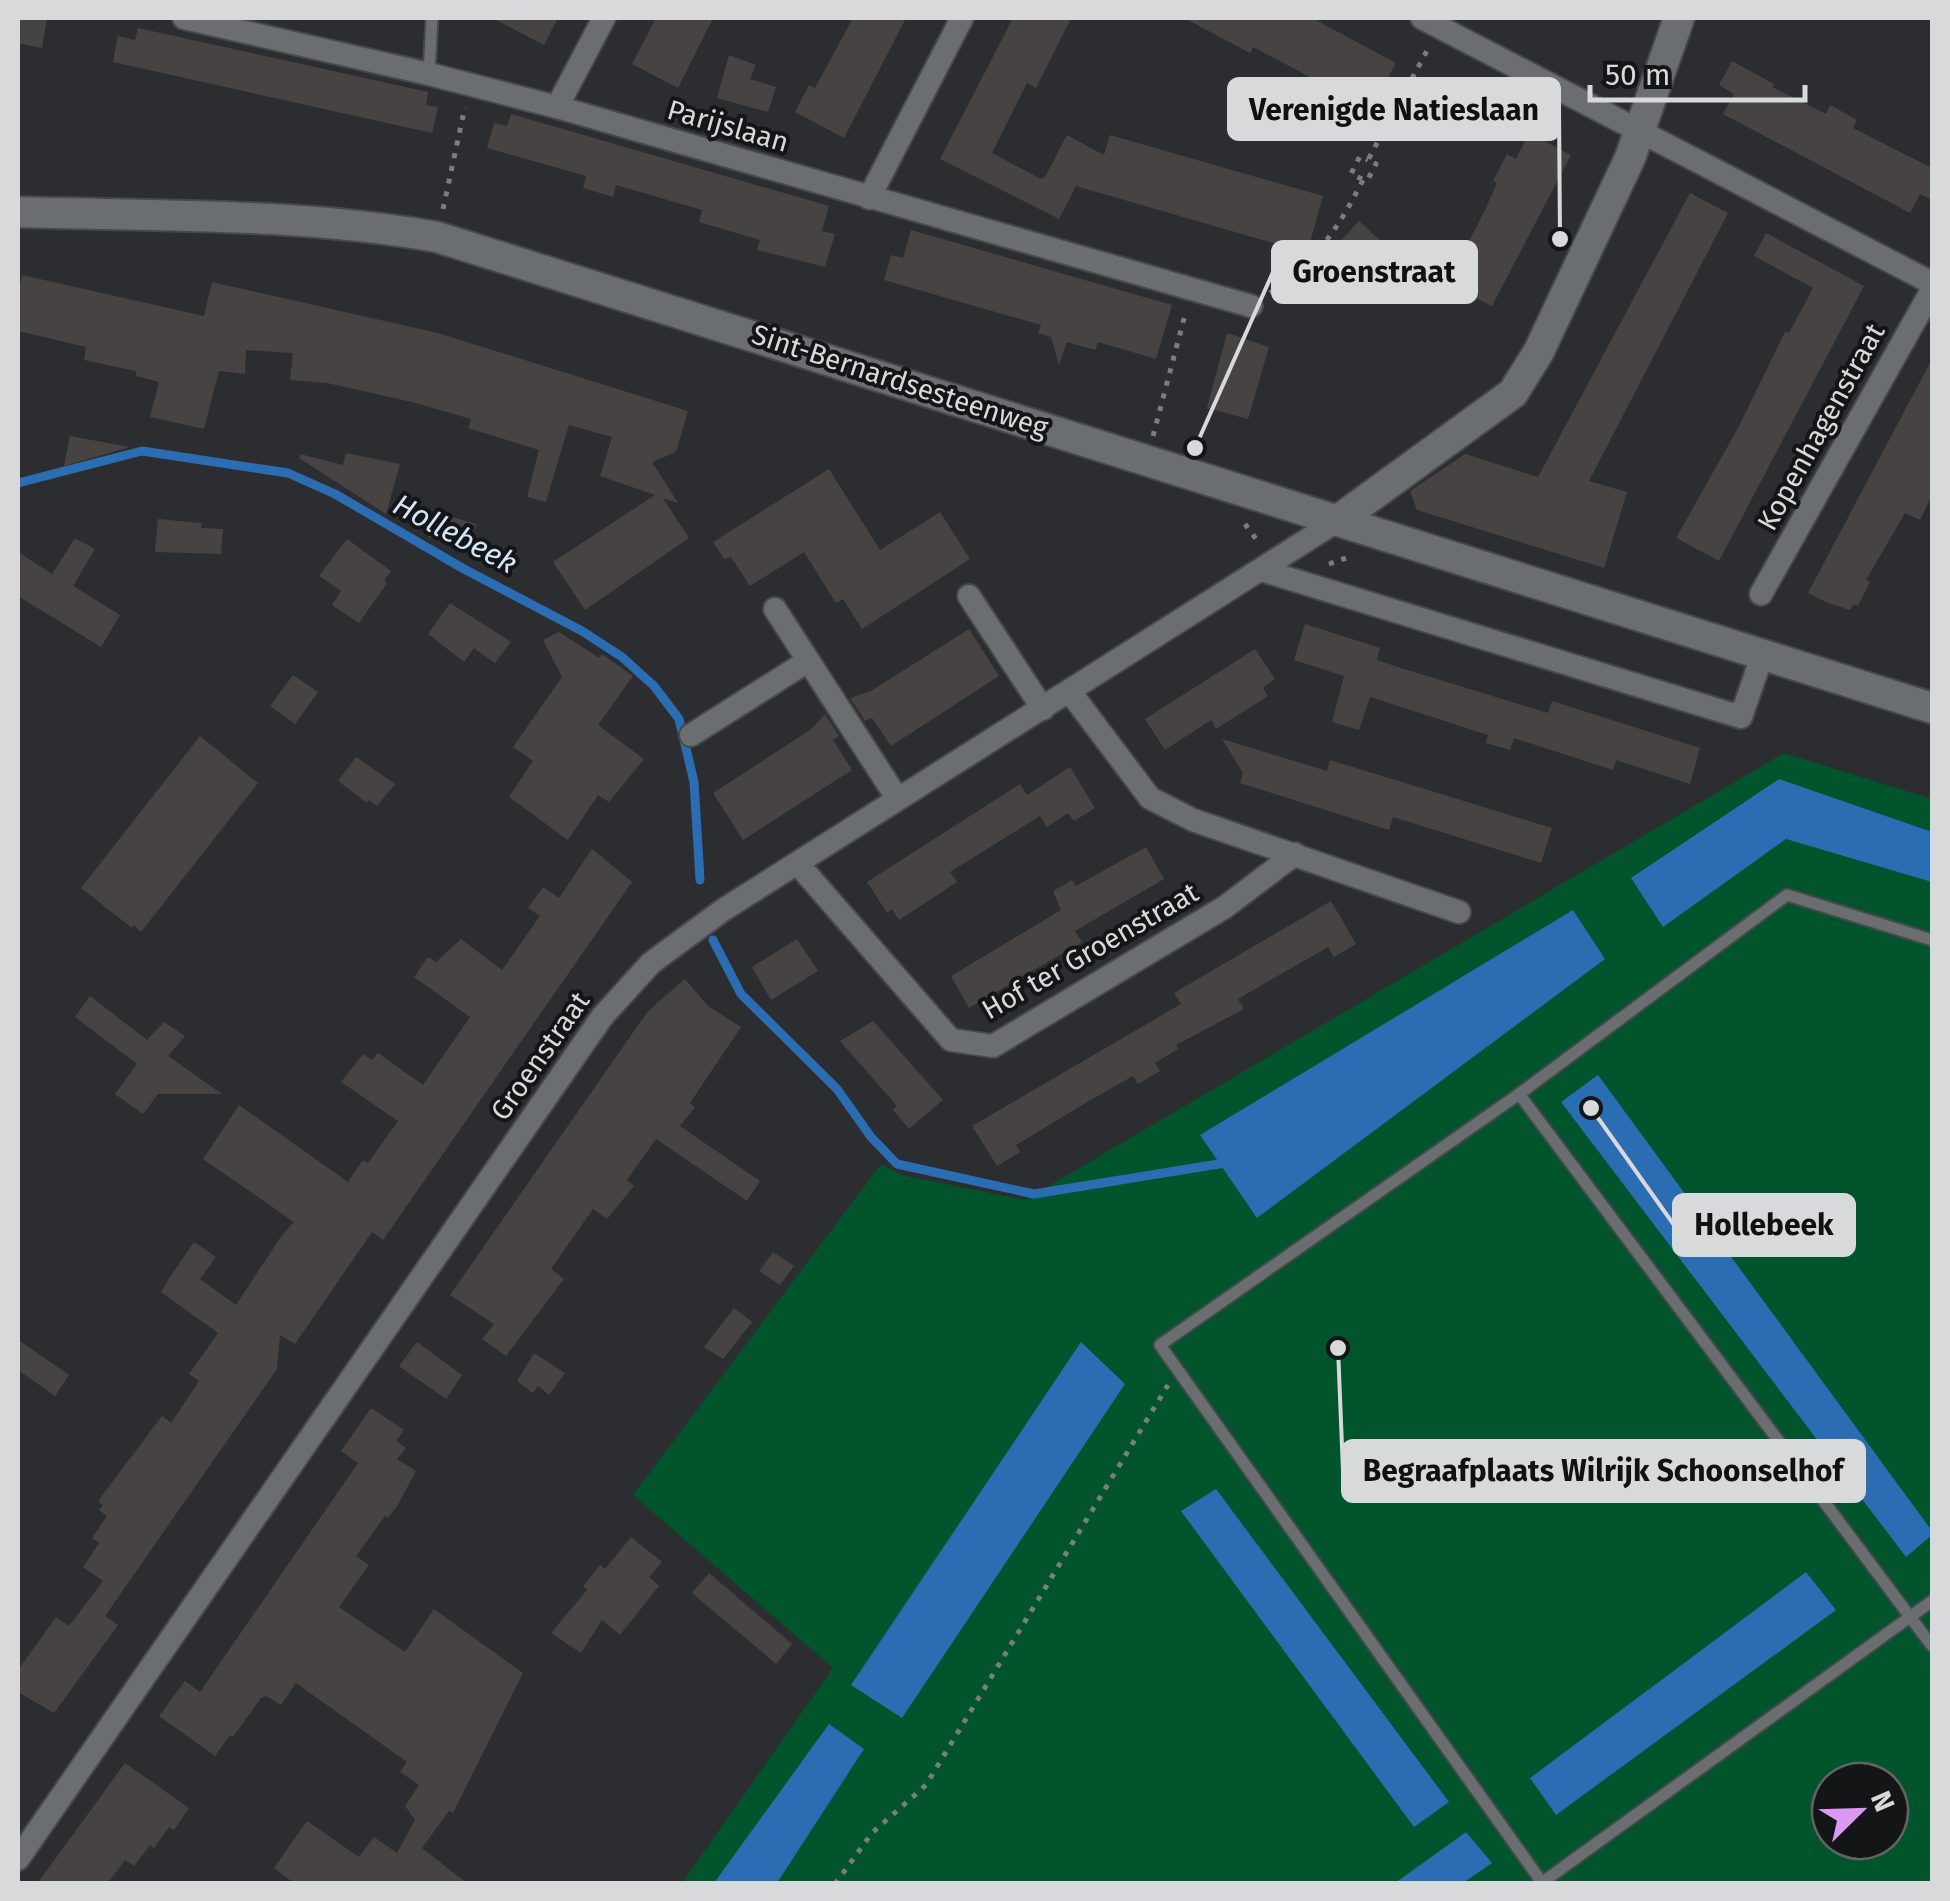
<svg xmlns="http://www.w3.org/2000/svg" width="1950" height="1901" viewBox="0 0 1950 1901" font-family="'Fira Sans',sans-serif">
<rect width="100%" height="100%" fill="#2b2d30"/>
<path fill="#01542c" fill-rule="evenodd" d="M 1784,753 L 1932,799 L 1932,1883 L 682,1883 L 833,1668 L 633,1495 L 881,1164 L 902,1175 L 1025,1200 ZM 1830,1781 L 1890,1781 L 1890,1841 L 1830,1841 Z"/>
<g fill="#2b6db2">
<polygon points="1779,779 1932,832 1932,882 1786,839 1663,927 1631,878"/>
<polygon points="1573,910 1605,959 1257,1218 1200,1135"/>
<polygon points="1598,1075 1932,1531 1932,1535 1906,1557 1561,1102"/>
<polygon points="1081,1342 1125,1384 902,1718 851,1685"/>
<polygon points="1216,1489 1449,1802 1414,1827 1181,1511"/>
<polygon points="1806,1572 1836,1610 1556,1815 1530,1778"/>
<polygon points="829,1724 864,1749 777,1883 714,1883"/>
<polygon points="1466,1832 1492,1863 1463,1883 1395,1883"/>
</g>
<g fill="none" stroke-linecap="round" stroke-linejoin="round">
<g stroke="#2b6db2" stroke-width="9">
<polyline points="18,483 142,451 288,473 335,494 464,569 582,631 622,657 654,686 679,719 694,782 700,880"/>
<polyline points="713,940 741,994 837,1089 871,1137 897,1164 1034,1194 1231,1162"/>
</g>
</g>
<g fill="#474342">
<polygon points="18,18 47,18 42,48 18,43"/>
<polygon points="492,18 558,18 544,45"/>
<polygon points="656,18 713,18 678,88 632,64"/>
<polygon points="853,18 906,18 844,138 795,112 809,85 815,88"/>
<polygon points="1013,18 1071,18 1036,88 1027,83 992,153 1041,179 1045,177 1067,135 1104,155 1110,135 1323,196 1307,253 1076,186 1059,219 940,159"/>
<polygon points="1184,18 1312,18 1396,63 1376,101 1336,84 1333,89 1253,47 1250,53"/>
<polygon points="138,28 428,92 426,105 438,107 432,133 113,62 118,36 135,40"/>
<polygon points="729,55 756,65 750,79 776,87 768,112 717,98"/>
<polygon points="1732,61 1774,84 1772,87 1826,114 1830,105 1857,120 1853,128 1932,168 1932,200 1920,194 1910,213 1723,114 1734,94 1719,85"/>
<polygon points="511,114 829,206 822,231 835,234 825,267 757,250 760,240 699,222 702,210 616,185 613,197 583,188 586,176 487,148 494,123 507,126"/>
<polygon points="1529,133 1571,155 1492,306 1456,288 1463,275 1454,271 1486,208 1497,183 1493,181 1507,154 1516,159"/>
<polygon points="1690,193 1728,213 1589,481 1627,492 1604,568 1417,510 1410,491 1465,454 1538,477"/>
<polygon points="1359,221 1383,243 1343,289 1318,266"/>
<polygon points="911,230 1172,305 1156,359 1098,342 1095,350 1067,342 1059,365 1051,337 1038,333 1041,325 884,280 891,255 903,258"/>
<polygon points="1766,233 1864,286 1719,561 1676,538 1738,428 1785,332 1789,333 1813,288 1754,256"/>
<polygon points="22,275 204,316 212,282 438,333 688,411 676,452 652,462 678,503 663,498 689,538 585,610 553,562 655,495 600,476 612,437 569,425 546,502 527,497 539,450 468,428 471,419 412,402 327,383 290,380 293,353 246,350 245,374 219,371 204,429 150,417 159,382 136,376 136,371 84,360 86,347 18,331 18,295"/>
<polygon points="1227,333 1269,347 1248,419 1207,408"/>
<polygon points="1932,359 1932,495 1920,520 1905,513 1866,580 1870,582 1858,606 1854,604 1850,610 1828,603 1808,593"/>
<polygon points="70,436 130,447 64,466"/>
<polygon points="346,453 400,464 386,514 299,458 300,454 343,465"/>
<polygon points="829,469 880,550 940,512 970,559 862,629 843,599 836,603 804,552 750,586 731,557 724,559 713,542"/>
<polygon points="436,512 476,524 468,549 428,537"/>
<polygon points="158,519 202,523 201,528 223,529 221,554 155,552"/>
<polygon points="75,538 95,549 73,586 120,615 101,647 18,596 18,552 52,574"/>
<polygon points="347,539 391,571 384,581 387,583 359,623 332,605 341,591 319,576"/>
<polygon points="450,603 511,642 495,663 474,648 464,662 428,634"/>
<polygon points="1305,624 1380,648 1377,660 1401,668 1548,713 1552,701 1700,748 1690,784 1616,760 1613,770 1514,738 1510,750 1486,743 1488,735 1370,697 1359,730 1332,722 1344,676 1294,660"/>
<polygon points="969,629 999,676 891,746 872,718 865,721 850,698 871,691"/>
<polygon points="559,632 599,658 602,654 633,676 598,725 644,759 609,802 598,795 568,840 509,797 533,761 513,747 562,677 543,640"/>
<polygon points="1255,649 1275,679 1263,688 1268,696 1216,729 1211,720 1165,750 1145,719"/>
<polygon points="293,675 318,692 295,724 270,706"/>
<polygon points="825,714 839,736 833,740 852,770 743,840 713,793 810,730"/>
<polygon points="200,736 258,783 141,932 134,925 132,928 81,888"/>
<polygon points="1222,739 1327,771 1330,760 1552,828 1541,863 1393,817 1389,830 1240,783 1243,773"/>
<polygon points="356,757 395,784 377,806 369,800 367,803 338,781"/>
<polygon points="1070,767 1095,808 1074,821 1068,813 1047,827 1040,816 950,872 957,882 899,920 892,909 887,913 867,882 1020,784 1027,795"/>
<polygon points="1146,847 1164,879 1075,931 1082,942 969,1008 951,976 1061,910 1053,891 1072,880 1076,886"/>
<polygon points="592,849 632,882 383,1240 372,1232 295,1344 280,1335 277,1369 105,1616 118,1625 54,1713 18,1692 18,1670 56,1617 69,1626 103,1581 83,1567 99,1543 92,1538 107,1516 99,1510 103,1505 98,1501 162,1416 171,1423 199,1381 189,1374 218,1333 161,1292 170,1277 194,1242 216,1257 200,1279 236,1305 280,1238 294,1222 203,1159 239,1105 348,1182 363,1160 368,1163 398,1121 341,1082 363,1054 372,1060 378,1053 423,1085 470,1017 414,977 428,957 436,962 461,939 502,970 540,916 528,908 543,887 559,898"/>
<polygon points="1331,901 1356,944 1334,957 1328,947 1238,999 1244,1009 1176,1045 1178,1049 1155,1063 1160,1071 1138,1084 1133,1076 1089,1101 1016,1145 1020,1152 997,1166 972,1126 1181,1004 1174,993"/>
<polygon points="797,939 818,971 771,1000 752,967"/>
<polygon points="685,979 708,1006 741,1027 690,1103 695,1107 680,1126 760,1181 747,1201 656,1139 627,1180 634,1186 607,1219 593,1209 551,1269 564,1279 506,1356 482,1339 494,1324 450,1295 648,1011"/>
<polygon points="90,996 147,1040 164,1022 185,1036 168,1056 222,1094 158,1094 143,1114 115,1094 137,1064 75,1017"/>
<polygon points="873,1021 943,1100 909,1129 893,1110 897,1106 840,1041"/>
<polygon points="773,1252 794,1266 780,1285 759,1271"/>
<polygon points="734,1308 752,1322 723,1359 704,1347"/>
<polygon points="18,1340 69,1375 55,1396 18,1370"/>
<polygon points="417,1342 462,1375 446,1399 399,1366"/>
<polygon points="534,1353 565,1373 549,1395 538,1386 533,1393 517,1381"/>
<polygon points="371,1408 404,1430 396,1441 406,1448 397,1459 416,1471 397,1506 388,1518 385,1516 356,1556 369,1565 339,1607 405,1652 434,1609 523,1673 453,1813 449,1811 422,1848 468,1884 295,1884 274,1868 307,1821 359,1857 374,1837 397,1853 415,1820 405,1806 419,1785 400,1772 407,1762 296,1683 281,1705 266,1696 261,1698 233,1737 230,1735 215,1756 159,1716 185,1681 200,1692 358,1463 341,1451"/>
<polygon points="631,1537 662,1562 649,1577 659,1586 620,1635 602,1620 581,1653 551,1633 587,1590 583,1586 600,1565 605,1569"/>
<polygon points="709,1573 792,1644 776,1664 692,1593"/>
<polygon points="125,1763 189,1808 174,1830 169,1827 154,1848 150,1845 134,1866 125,1860 107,1884 37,1884"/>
</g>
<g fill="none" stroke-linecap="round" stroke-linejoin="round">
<g stroke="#46494b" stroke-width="15">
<g id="lane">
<polyline points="429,74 432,18"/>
<polyline points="1519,1094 1932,1646"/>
<polyline points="1540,1884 1932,1601"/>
<polyline points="1543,1884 1160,1345 1519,1094 1787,895 1932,940"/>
</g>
</g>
<g stroke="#46494b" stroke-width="26">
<g id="street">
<polyline points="184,18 429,74 557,107 1251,306"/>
<polyline points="1422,18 1932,283"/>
<polyline points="557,107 604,18"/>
<polyline points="869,198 962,18"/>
<polyline points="1261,570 1741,717 1762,656"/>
<polyline points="1761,594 1932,290"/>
<polyline points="969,596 1043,709"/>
<polyline points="775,609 897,798"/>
<polyline points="1070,692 1150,798 1193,820 1459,912"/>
<polyline points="691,735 808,661"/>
<polyline points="798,864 951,1040 993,1046 1225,907 1295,854"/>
<polyline points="18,1859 602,1017 651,963 723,910 1337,521"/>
</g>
</g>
<g stroke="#46494b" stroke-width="34">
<g id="secondary">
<path d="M 18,212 C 157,216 299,213 437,237 L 1932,708"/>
<polyline points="1337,521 1513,393 1539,351 1630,158 1679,18"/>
</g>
</g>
<g stroke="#7b7d80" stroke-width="5" stroke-dasharray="5 8" stroke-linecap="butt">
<polyline points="1362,179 1351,174 1360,156 1368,160"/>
<polyline points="443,209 465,107"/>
<path d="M 1270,293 C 1316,261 1338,229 1363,180 L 1367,181 L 1376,164 L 1368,160 L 1429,47"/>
<polyline points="1153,436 1186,311"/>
<polyline points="1245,524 1259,543"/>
<polyline points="1329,564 1352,556"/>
<polyline points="835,1884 872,1833 926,1785 1168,1385"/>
</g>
<use href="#lane" stroke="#6b6e71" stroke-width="11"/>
<use href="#street" stroke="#6b6e71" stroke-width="22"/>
<use href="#secondary" stroke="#6b6e71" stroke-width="30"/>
</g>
<g text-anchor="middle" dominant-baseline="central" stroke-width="8" stroke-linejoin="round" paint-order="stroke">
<g font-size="28" fill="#d7d9db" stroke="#141517">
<text transform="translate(728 126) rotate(16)">Parijslaan</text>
<text transform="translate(900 381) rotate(18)">Sint-Bernardsesteenweg</text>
<text transform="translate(1821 427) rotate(-61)">Kopenhagenstraat</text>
<text transform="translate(1090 951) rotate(-30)">Hof ter Groenstraat</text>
<text transform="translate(540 1056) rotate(-55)">Groenstraat</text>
</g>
<g font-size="30" font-style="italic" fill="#d4e5f8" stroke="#141517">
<text transform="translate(455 534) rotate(28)">Hollebeek</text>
</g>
</g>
<path fill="none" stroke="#d7d9db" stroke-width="4" d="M1560 239L1559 109M1195 448L1273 272M1591 1108L1674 1225M1338 1348L1343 1471"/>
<g fill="#d7d9db" stroke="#141517" stroke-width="4">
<circle cx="1560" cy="239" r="10"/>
<circle cx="1195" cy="448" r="10"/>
<circle cx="1591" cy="1108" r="10"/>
<circle cx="1338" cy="1348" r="10"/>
</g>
<g fill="#d7d9db" stroke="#d7d9db" stroke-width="4">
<rect x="1229" y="79" width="330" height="60" rx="10"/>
<rect x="1273" y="242" width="203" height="60" rx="10"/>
<rect x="1674" y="1195" width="180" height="60" rx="10"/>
<rect x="1343" y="1441" width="521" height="60" rx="10"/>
</g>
<g font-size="30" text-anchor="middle" font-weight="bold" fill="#111">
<text x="1394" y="120">Verenigde Natieslaan</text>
<text x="1374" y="282">Groenstraat</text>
<text x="1764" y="1235">Hollebeek</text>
<text x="1603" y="1481">Begraafplaats Wilrijk Schoonselhof</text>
</g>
<rect width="1950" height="1901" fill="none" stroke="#d7d9db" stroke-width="40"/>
<g transform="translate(1860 1811) rotate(67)"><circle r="48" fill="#141517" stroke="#626365" stroke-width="2.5"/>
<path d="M0-8L18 38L0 25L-18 38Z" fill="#dc99f4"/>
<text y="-15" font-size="28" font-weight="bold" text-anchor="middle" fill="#d7d9db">N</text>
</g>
<path d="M1590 85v15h215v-15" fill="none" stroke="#d7d9db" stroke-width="5"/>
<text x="1605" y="85" font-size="30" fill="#d7d9db" stroke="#141517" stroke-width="8" paint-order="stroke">50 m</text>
</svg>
